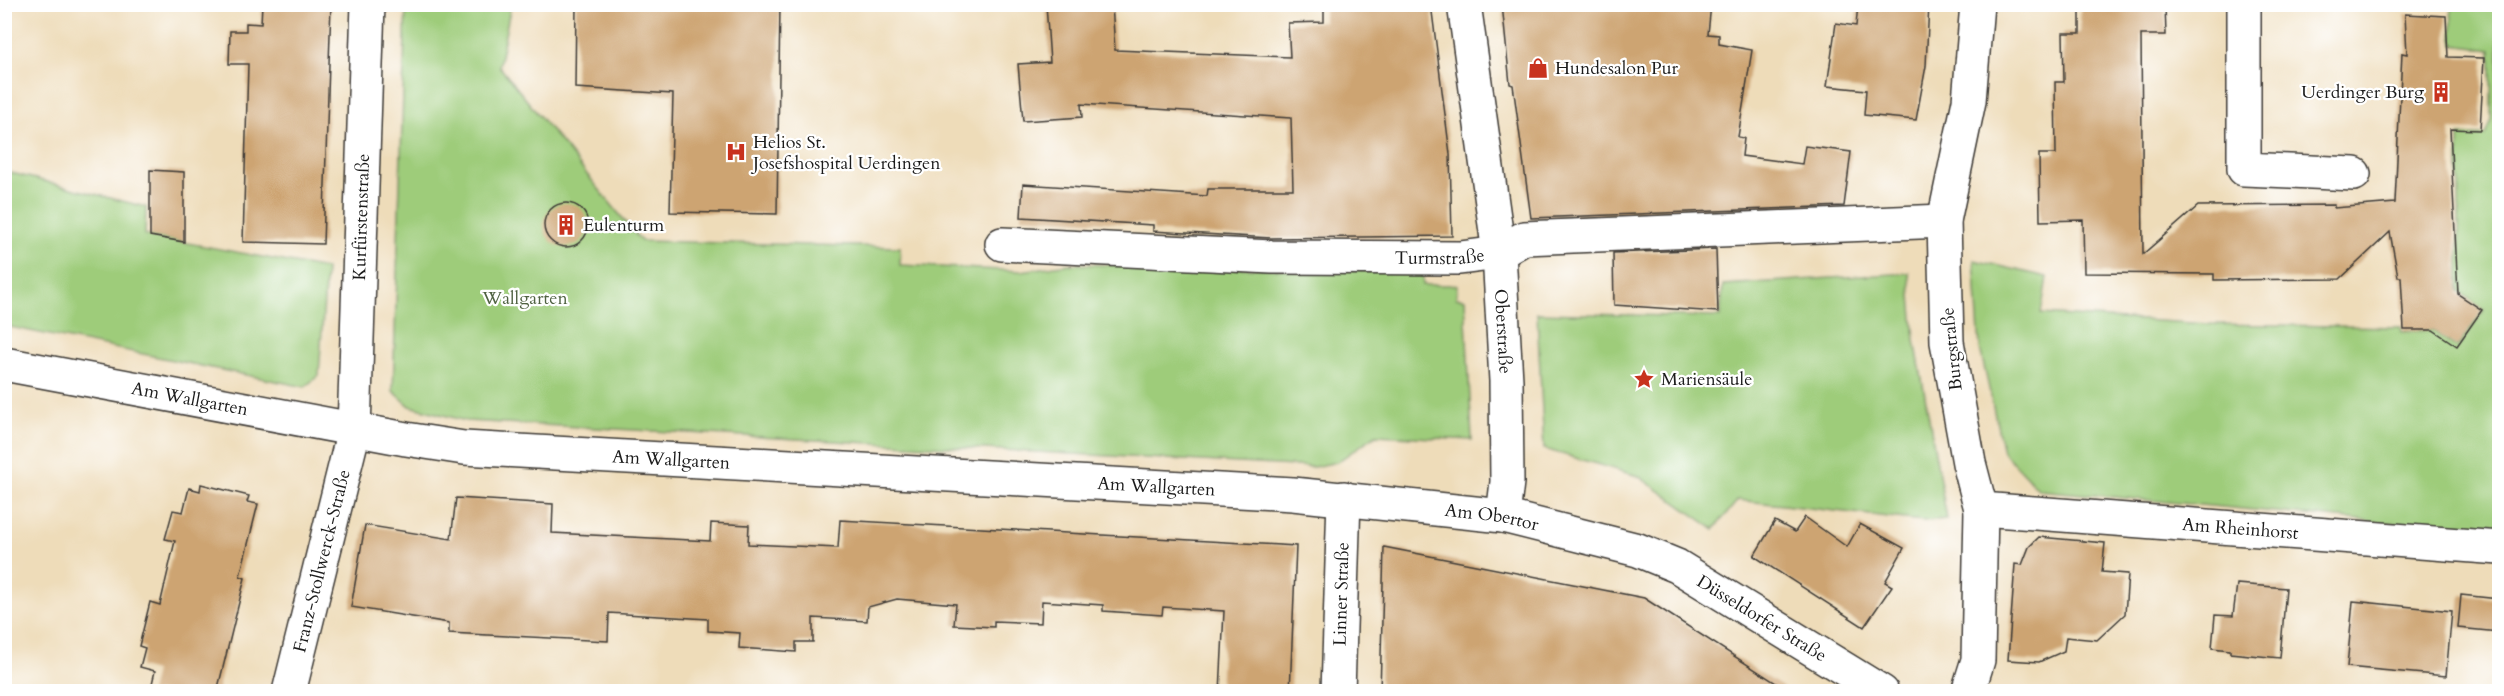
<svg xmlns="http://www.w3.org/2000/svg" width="2504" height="696" viewBox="0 0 2504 696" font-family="Cardo,serif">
<rect width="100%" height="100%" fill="#fff"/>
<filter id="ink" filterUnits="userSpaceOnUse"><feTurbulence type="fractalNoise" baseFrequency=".0167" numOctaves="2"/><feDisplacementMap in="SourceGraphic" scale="12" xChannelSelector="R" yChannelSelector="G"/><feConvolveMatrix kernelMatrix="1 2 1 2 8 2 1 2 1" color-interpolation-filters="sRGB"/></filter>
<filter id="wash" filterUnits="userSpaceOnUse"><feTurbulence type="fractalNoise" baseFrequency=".008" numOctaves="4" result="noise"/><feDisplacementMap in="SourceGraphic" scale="24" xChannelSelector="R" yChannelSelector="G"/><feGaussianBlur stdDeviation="1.35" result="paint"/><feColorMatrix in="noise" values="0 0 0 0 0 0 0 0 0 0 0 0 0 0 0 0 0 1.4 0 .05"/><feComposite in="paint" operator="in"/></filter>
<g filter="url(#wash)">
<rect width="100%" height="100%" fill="#eedcb9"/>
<g fill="#9ecc7a" stroke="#5d744b" stroke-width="1.5">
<polygon points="511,4 499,66 641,241 900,247 900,265 1021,271 1069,264 1423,272 1423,285 1457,285 1456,298 1465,299 1472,440 1376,435 1337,462 1314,467 466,421 410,406 393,391 406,5"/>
<polygon points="2451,5 2499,5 2499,533 2039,490 2003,452 1980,348 1974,260 2047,277 2041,314 2208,324 2401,327 2402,332 2432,330 2457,348 2484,310 2459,291 2459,135 2485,135 2491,119 2491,50 2453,45"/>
<polygon points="4,171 146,207 145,235 326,269 319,375 305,387 5,326"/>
<polygon points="1909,273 1915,340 1947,519 1923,521 1738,500 1714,529 1638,476 1544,449 1537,313 1720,317 1723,285"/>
</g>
<g id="blocks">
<g fill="#cda472">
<polygon points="262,4 331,4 323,244 243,242 248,64 229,64 230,31 246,31 246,23 261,24"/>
<polygon points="576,4 780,4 777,214 670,212 673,94 575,88"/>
<polygon points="1046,4 1112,4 1115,50 1290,57 1288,23 1324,22 1324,4 1431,4 1450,154 1452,236 1271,238 1153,231 1153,225 1021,217 1023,184 1207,196 1208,189 1293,189 1291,118 1081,104 1082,117 1023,121 1018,64 1050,62"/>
<polygon points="1502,4 1711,4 1708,34 1719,35 1719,44 1752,50 1738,137 1744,138 1742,156 1802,164 1805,146 1851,152 1844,206 1531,218 1513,85 1510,84"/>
<polygon points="1858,4 1929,4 1926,66 1916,120 1864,115 1866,90 1827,86 1836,23 1856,26"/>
<polygon points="2080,4 2165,4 2166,35 2141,35 2143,254 2198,206 2334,205 2334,208 2395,203 2402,53 2407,54 2405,14 2446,16 2448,57 2484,58 2480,130 2450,129 2458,294 2482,310 2457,346 2433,330 2404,330 2401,277 2398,277 2390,232 2340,279 2214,280 2214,274 2084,273 2083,220 2040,221 2039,154 2056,154 2055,82 2064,82 2063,33 2080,33"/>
<polygon points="150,170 184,172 184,242 150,236"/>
<circle cx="566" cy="225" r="22"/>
<polygon points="1716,249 1718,312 1614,305 1613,253"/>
<polygon points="201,484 249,496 247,502 258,504 240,576 245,578 217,692 150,692 155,671 140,667 145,648 139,646 150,602 160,605 175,541 165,539 173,510 183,512 189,488 200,491"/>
<polygon points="456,498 553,504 552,533 710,541 711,523 749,525 748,544 838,548 840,520 1296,546 1290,692 1220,692 1224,611 1163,607 1162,615 1103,611 1103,605 1042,601 1041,623 994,621 994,627 954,625 956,604 897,599 868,607 867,621 813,618 813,642 796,642 796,652 739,648 740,633 708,631 708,619 609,613 608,641 449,633 449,623 351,607 365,525 451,539"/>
<polygon points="1805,517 1847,547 1860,524 1904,548 1885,582 1892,586 1864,627 1754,556 1775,521 1795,532"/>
<polygon points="2039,537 2105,543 2102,572 2128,574 2125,614 2097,640 2066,637 2064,651 2039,662 2008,660 2015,564 2022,565 2029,547"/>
<polygon points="1384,547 1644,598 1790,692 1380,692"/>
<polygon points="2237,584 2286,588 2280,658 2230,653 2230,650 2212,648 2215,615 2233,616"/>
<polygon points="2461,595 2499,599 2499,632 2458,628"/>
<polygon points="2353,601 2452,611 2446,676 2347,667"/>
</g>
</g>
</g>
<g filter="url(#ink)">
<use href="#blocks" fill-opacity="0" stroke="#3c3934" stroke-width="1.5"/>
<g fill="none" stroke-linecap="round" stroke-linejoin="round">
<g stroke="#3c3934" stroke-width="36">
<g id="minor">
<path id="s1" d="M 1464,4 L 1499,253 L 1506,381 L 1507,482 L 1503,516"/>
<polyline points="2244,4 2244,169 2354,174"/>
<path id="s2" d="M 1002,244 L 1272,257 L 1460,258 L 1499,253 L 1524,238 L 1944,221"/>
<path id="s3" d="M 4,364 L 406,439 L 464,448 L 1293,494 L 1503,516 L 1638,550 L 1677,566 L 1882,692"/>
<path id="s4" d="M 1981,509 L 2500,548"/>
<path id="s5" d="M 289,692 L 354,430 L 368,4"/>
<path id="s6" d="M 1338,692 L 1344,498"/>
<polyline points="1968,692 1978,660 1981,509 1969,463 1947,342 1944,221 1969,101 1977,4"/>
</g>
</g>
<use href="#minor" stroke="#fff" stroke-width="33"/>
</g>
</g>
<defs>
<g id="shop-bare" transform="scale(1.62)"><path d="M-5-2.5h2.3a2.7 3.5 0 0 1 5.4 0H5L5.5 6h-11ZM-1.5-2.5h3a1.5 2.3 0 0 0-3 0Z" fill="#c8321e" stroke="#fff" stroke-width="2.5" paint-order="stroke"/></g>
<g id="building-bare" transform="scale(1.62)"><path d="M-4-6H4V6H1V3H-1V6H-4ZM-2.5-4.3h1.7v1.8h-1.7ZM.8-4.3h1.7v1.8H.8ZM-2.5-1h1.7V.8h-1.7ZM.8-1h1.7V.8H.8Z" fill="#c8321e" stroke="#fff" stroke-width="2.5" paint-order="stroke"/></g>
<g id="hospital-bare" transform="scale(1.62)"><path d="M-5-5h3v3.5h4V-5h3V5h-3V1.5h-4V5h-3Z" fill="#c8321e" stroke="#fff" stroke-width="2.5" paint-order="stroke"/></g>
<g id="sight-bare" transform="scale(1.62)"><path d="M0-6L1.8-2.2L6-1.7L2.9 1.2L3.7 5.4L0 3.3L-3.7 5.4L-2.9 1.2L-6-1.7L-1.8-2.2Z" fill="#c8321e" stroke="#fff" stroke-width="2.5" paint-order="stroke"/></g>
</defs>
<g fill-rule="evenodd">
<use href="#shop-bare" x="1538" y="68"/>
<use href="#building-bare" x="2441" y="92"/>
<use href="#hospital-bare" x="736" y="152"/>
<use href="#building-bare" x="566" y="225"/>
<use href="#sight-bare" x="1644" y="379"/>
</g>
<g text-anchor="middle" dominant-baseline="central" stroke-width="4.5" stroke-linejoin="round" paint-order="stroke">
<g font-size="18" fill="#1c1c1c" stroke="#fff" text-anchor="start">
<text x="1555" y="68">Hundesalon Pur</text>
<text x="2424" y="92" text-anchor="end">Uerdinger Burg</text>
<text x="753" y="142">Helios St.<tspan x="753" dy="21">Josefshospital Uerdingen</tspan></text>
<text x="583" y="225">Eulenturm</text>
<text x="1661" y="379">Mariensäule</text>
</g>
<g font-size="18" fill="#1c1c1c" stroke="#fff">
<text stroke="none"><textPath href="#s5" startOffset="483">Kurfürstenstraße</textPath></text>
<text stroke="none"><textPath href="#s2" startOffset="438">Turmstraße</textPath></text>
<text stroke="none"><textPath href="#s1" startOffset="330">Oberstraße</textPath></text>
<text transform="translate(1952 349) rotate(-96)">Burgstraße</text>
<text stroke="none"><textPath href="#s3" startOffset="189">Am Wallgarten</textPath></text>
<text stroke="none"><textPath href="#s3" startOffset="675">Am Wallgarten</textPath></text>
<text stroke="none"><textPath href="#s3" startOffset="1161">Am Wallgarten</textPath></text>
<text stroke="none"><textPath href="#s3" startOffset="1498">Am Obertor</textPath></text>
<text stroke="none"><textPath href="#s4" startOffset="260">Am Rheinhorst</textPath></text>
<text stroke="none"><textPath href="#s5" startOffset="135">Franz-Stollwerck-Straße</textPath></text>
<text stroke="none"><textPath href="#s6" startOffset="98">Linner Straße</textPath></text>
<text stroke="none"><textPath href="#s3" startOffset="1790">Düsseldorfer Straße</textPath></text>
</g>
<g font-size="18" fill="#506242" stroke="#fff">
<text x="525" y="298">Wallgarten</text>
</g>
</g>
<rect width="2504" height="696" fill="none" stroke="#fff" stroke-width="24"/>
</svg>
